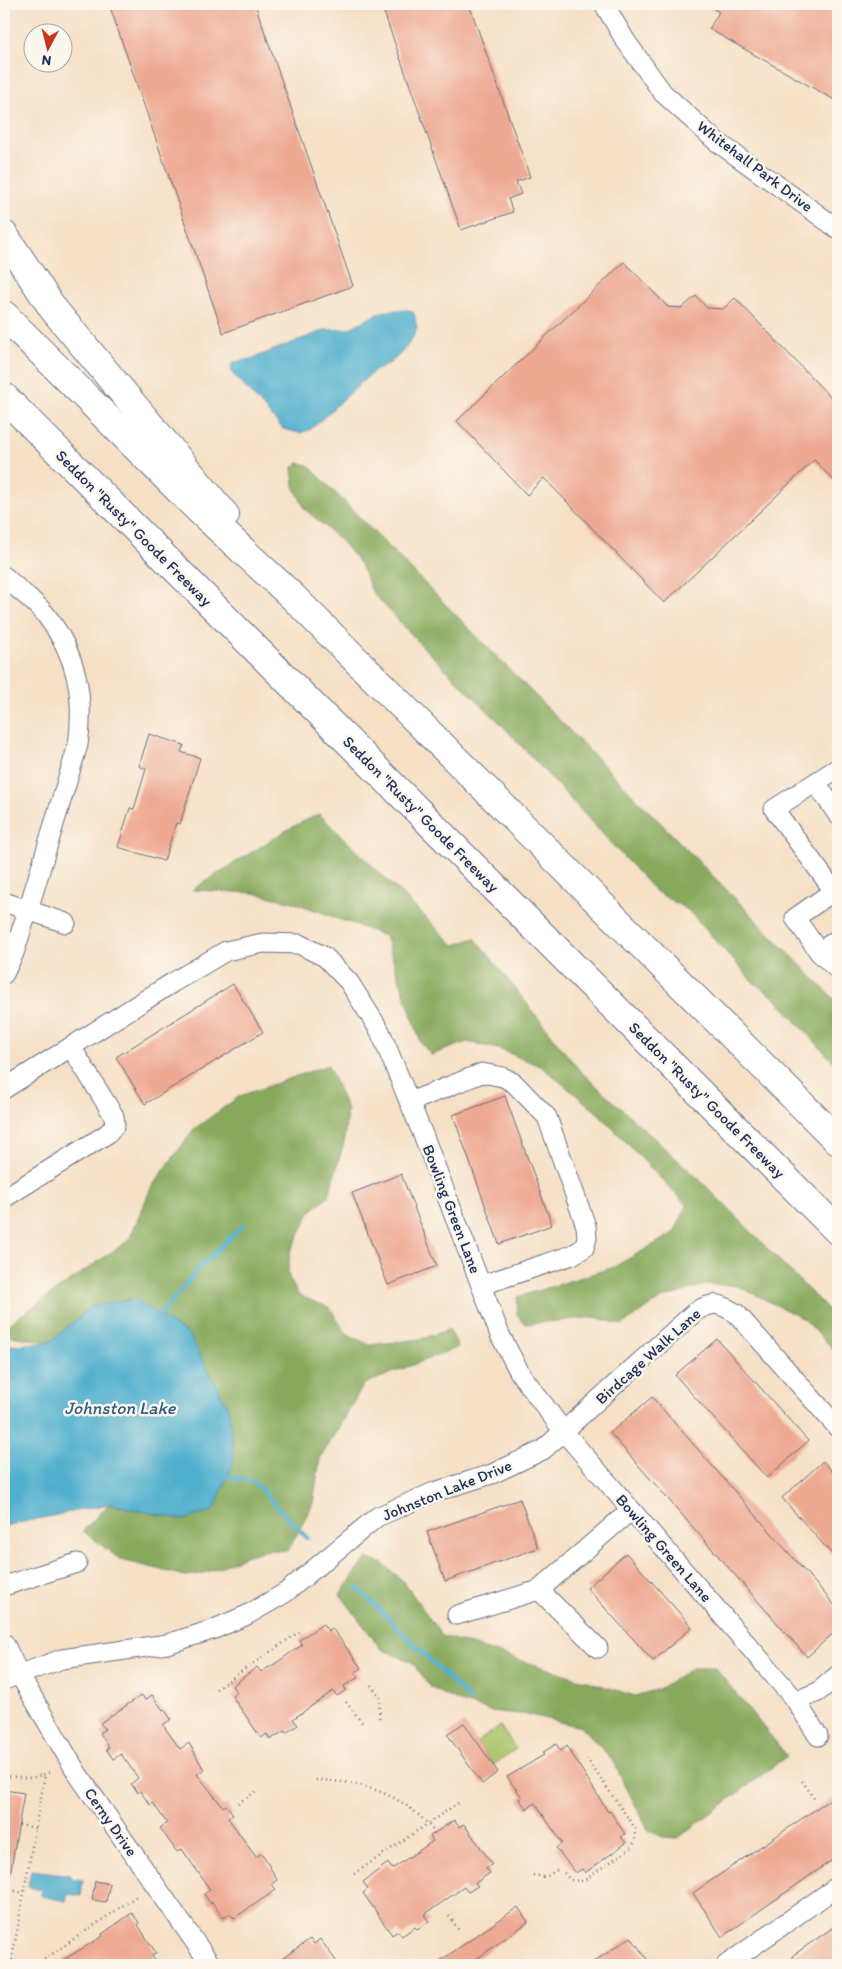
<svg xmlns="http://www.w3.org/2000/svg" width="842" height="1969" viewBox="0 0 842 1969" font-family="Itim,sans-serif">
<rect width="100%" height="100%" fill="#fbf7ec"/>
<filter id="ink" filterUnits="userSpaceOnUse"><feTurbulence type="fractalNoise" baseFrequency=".02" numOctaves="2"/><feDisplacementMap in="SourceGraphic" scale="10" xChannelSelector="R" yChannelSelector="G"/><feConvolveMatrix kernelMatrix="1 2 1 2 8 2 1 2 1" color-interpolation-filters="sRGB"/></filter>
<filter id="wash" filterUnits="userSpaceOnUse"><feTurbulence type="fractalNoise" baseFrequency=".0096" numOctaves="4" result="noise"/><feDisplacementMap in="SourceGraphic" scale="20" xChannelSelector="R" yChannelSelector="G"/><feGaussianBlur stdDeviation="1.12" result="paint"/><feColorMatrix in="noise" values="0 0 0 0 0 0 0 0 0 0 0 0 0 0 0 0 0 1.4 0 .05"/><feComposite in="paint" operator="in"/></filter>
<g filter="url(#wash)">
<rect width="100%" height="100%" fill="#f6e0c6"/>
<polygon fill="#acc469" stroke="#647a64" points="500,1726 516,1749 493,1765 477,1742"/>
<g fill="#89aa5d" stroke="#526c5e">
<polygon points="299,463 308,465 838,1003 838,1067 774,997 753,982 688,910 655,891 503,726 427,651 373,593 360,564 342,542 305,509 294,486 293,467"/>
<polygon points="319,814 454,945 475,938 579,1070 701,1181 838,1320 838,1354 804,1319 738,1286 708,1284 661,1299 622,1325 596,1317 525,1324 517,1314 518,1297 614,1267 674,1233 687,1206 599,1114 542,1067 499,1049 467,1042 431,1055 421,1043 385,936 293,902 254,893 192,890 290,828"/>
<path d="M 328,1065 L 347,1110 L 344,1142 L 329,1195 L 311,1211 L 290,1252 L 288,1275 L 298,1295 L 330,1308 L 346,1334 L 370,1345 L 422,1339 L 449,1329 L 458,1347 L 364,1384 L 320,1459 L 313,1503 L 288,1551 C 244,1545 224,1574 186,1576 L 121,1560 L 83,1531 L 109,1504 L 184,1520 L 92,1306 L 50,1342 L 4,1335 L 4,1327 L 129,1240 L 151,1188 L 194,1129 L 240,1096 Z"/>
<polygon points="367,1558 383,1564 403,1581 442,1636 635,1696 659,1689 692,1668 715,1668 787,1756 678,1838 663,1837 649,1831 611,1758 581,1727 530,1715 490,1711 457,1701 430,1687 412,1662 381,1649 340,1594"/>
</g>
<g fill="#4fafce" stroke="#356f96">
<path d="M 397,310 L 409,310 L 414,313 L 417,329 C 408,348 394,364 374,371 L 311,429 L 300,433 L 283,429 L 232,373 L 231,365 L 234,362 L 251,359 L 325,330 L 348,329 L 381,312 Z"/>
<polygon points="134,1299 190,1336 229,1409 234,1461 214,1510 184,1520 109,1504 4,1526 4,1346 50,1342 92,1306"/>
<polygon points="31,1870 71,1875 71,1878 83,1880 81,1896 68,1894 66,1901 41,1896 42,1890 28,1887"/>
</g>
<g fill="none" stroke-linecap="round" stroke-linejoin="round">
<g stroke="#4fafce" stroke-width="4.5">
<polyline points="156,1320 201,1266 243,1225"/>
<polyline points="223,1475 253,1481 307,1538"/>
<polyline points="357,1587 469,1699"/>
</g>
</g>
<g id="blocks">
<g fill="#eea992">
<polygon points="109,4 255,4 353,286 223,333"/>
<polygon points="381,4 469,4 530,177 516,182 521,194 508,199 513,212 461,230"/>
<polygon points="705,4 838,4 838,102 709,29 719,12"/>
<polygon points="624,262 668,307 682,308 696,296 707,308 723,309 735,298 838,405 838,485 814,460 664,603 544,478 527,495 457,421"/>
<polygon points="149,734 184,745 181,752 200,758 180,824 176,823 164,861 118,847 130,808 134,809 146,769 139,766"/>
<polygon points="233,984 263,1032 145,1104 116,1057"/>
<polygon points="505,1096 552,1225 499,1244 453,1115"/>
<polygon points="401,1174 437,1266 388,1285 352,1193"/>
<polygon points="717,1339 808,1441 767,1478 675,1375"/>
<polygon points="652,1397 838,1609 838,1629 807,1657 610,1433"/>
<polygon points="823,1461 838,1478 838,1561 782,1498"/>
<polygon points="520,1499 538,1548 445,1581 427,1532"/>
<polygon points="626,1553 692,1627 653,1661 587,1588"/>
<polygon points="323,1624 328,1631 332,1628 351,1654 361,1668 355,1672 359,1677 344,1686 346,1690 337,1696 333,1691 293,1719 298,1725 286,1733 284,1731 270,1740 267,1734 261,1738 232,1696 237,1693 232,1686 257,1667 261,1672 276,1663 302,1645 299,1640"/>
<polygon points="142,1695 145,1700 152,1695 163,1710 164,1709 171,1719 163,1725 180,1749 189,1743 204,1770 197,1774 223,1807 226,1805 233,1814 228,1818 256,1857 262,1853 277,1880 272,1884 276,1890 234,1918 230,1914 223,1918 212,1902 211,1904 204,1894 210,1890 200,1875 182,1849 177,1852 160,1828 167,1823 153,1803 150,1805 140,1791 138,1793 131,1784 138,1778 121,1754 113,1759 106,1749 109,1747 100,1733 105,1729 100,1723"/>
<polygon points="464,1723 498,1772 482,1784 447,1734"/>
<polygon points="556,1744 561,1751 567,1746 608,1812 610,1811 625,1834 621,1837 626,1843 585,1873 582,1869 576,1873 556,1848 562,1843 535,1803 527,1809 519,1799 522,1797 507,1777 544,1755 542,1753"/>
<polygon points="4,1790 24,1793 10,1875 4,1874"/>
<polygon points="832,1798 838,1807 838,1856 722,1937 693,1893"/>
<polygon points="454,1820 459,1827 464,1824 492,1864 486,1868 490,1873 475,1883 478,1886 468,1892 464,1887 424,1915 429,1921 417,1929 415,1927 402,1936 398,1931 392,1935 363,1893 368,1889 363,1882 388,1863 392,1869 433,1841 430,1836"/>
<polygon points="95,1881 110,1884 106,1902 92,1900"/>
<polygon points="518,1907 528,1922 482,1955 467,1965 434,1965"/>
<polygon points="132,1913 140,1924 138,1925 156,1953 152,1956 158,1965 55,1965 103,1936 102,1934"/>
<polygon points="838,1924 838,1965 798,1965 792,1956"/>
<polygon points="631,1937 651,1965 589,1965"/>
<polygon points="310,1939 314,1944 320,1939 339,1965 273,1965"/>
</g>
</g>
</g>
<g filter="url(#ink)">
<use href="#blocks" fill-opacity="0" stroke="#686d82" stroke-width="1"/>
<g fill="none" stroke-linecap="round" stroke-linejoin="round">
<g stroke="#686d82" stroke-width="21">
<g id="minor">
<polyline points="604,4 625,40 663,93 716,141 838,229"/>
<path d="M 4,576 C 17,589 35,601 46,615 C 77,655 85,696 78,745 L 28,910 L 14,953 L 4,974"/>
<polyline points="838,768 774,809 834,891 795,918 819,952 838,970"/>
<polyline points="816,783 838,815"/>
<polyline points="4,902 66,923"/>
<polyline points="819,952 838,939"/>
<polyline points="4,1089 172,983 226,951 263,943 299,944 325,957 349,982 380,1031 426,1142 500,1335 520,1373 564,1432 796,1701 818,1736"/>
<polyline points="410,1102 482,1073 503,1077 514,1083 547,1117 586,1226 587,1238 584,1248 572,1255 482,1285"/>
<polyline points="4,1198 107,1134 115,1125 114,1116 71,1047"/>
<polyline points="4,1586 77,1563"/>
<polyline points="539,1590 598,1648"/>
<polyline points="457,1615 539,1590 631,1510"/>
<polyline points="4,1643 19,1674 77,1773 211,1965"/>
<path d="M 4,1680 L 62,1659 L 167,1644 L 212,1630 L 247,1615 L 285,1593 L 377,1517 L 434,1492 L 492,1474 L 543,1450 L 696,1311 C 715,1301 719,1303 737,1314 L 838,1428"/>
<polyline points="796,1701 818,1692 838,1675"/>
<polyline points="726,1965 838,1886"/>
</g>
</g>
<g stroke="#686d82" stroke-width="30">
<g id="highway">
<polyline points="4,235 54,310 225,515"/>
<polyline points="4,315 199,510 293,597 838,1141"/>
<polyline points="4,397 838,1231"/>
</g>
</g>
<g stroke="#686d82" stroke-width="2.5" stroke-dasharray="1 4" stroke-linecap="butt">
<polyline points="371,1685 380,1697 379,1722"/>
<polyline points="216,1689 299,1632"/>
<polyline points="346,1702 363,1724"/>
<polyline points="4,1776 31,1778 52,1772"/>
<path d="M 316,1780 C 360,1781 406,1794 434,1832"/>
<polyline points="802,1781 816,1801"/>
<polyline points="238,1803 257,1791"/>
<polyline points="19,1825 35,1828"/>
<polyline points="4,1867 10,1871 5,1889"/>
<polyline points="564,1873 571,1880 583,1881 632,1847 635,1841 635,1828 587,1759"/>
<polyline points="354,1874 458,1803"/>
<polyline points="533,1875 546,1877 560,1868"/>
<polyline points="5,1889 24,1893"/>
<polyline points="449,1916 460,1932"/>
<polyline points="11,1965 45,1774"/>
<polyline points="36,1965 137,1896"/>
</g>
<use href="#minor" stroke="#fff" stroke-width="19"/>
<use href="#highway" stroke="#fff" stroke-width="28"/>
</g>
</g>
<g text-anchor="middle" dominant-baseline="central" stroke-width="5" stroke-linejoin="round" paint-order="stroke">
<g font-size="16" fill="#1b2f5e" stroke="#fbf7ec">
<text transform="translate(755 166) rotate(37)">Whitehall Park Drive</text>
<text transform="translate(134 528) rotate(45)">Seddon "Rusty" Goode Freeway</text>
<text transform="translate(421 814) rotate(45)">Seddon "Rusty" Goode Freeway</text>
<text transform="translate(707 1100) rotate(45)">Seddon "Rusty" Goode Freeway</text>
<text transform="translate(452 1209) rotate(69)">Bowling Green Lane</text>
<text transform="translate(648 1356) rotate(-42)">Birdcage Walk Lane</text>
<text transform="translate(447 1490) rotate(-22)">Johnston Lake Drive</text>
<text transform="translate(664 1548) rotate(49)">Bowling Green Lane</text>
<text transform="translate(111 1822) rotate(55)">Cerny Drive</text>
</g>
<g font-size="18" font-style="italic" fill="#2d5c85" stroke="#fbf7ec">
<text x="120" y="1408">Johnston Lake</text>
</g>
</g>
<rect width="842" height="1969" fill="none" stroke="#fbf7ec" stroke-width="20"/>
<g transform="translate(48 48) rotate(187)"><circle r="24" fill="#fbf7ec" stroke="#a1a7b3"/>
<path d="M0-4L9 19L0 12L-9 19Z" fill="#c8321e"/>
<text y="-8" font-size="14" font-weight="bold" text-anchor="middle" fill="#1b2f5e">N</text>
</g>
</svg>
